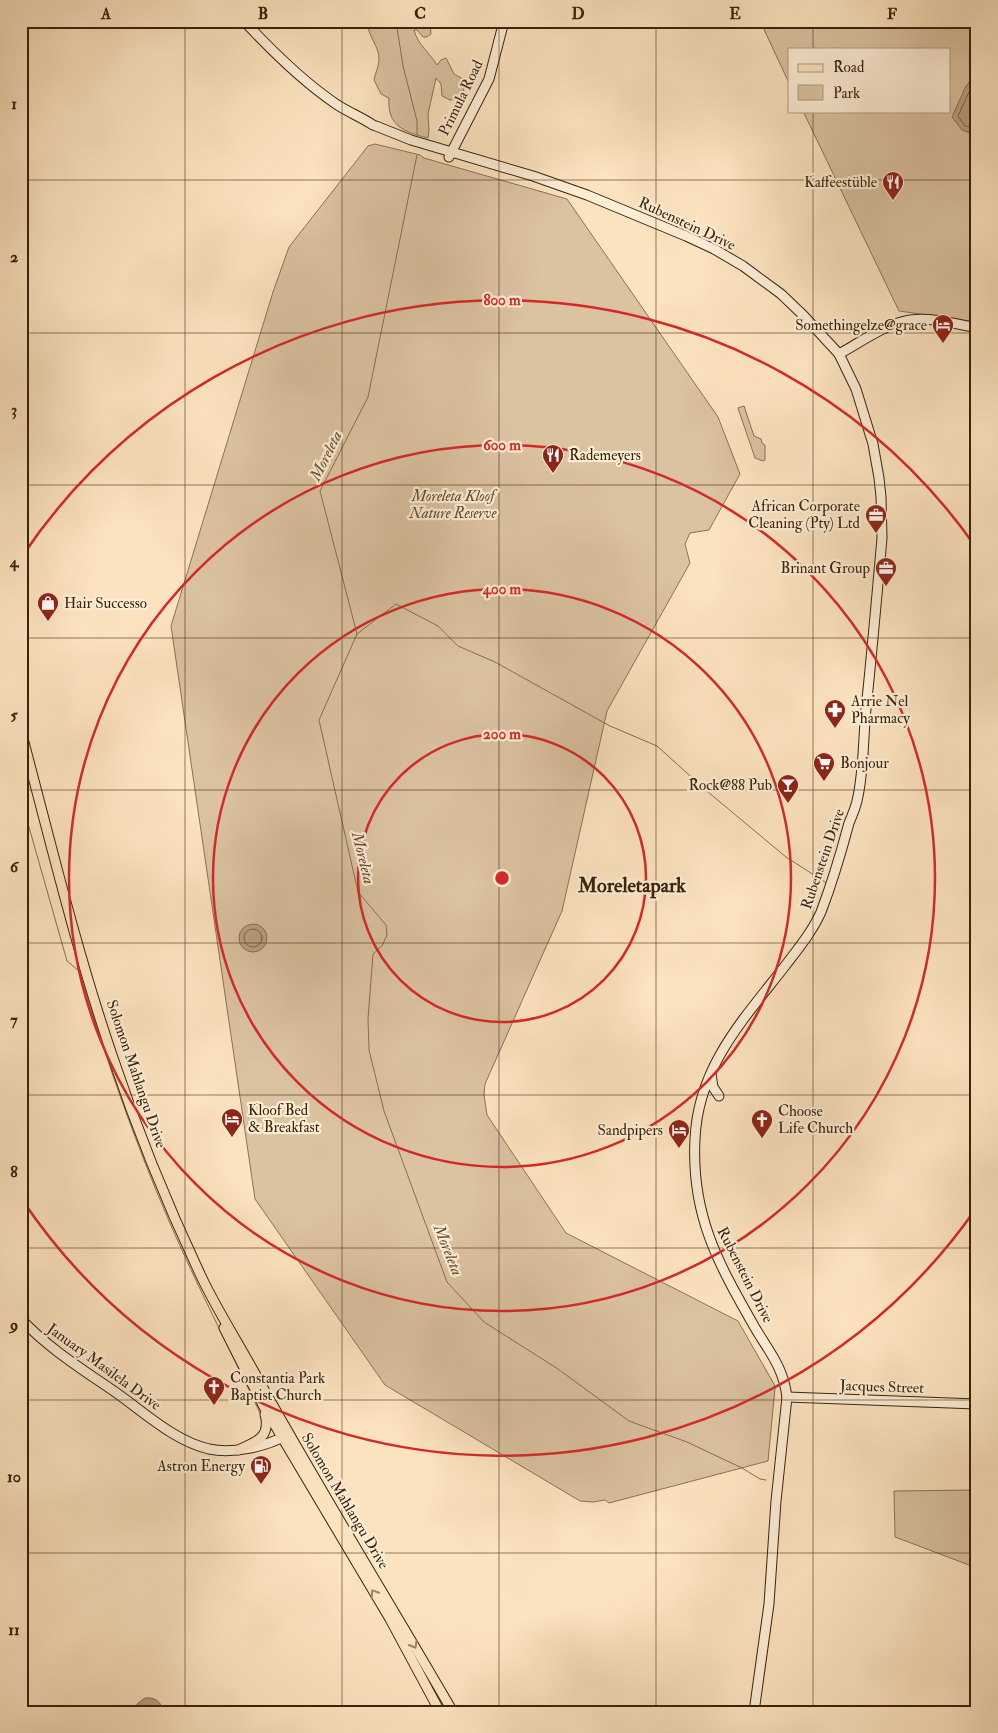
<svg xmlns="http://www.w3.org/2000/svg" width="998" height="1733" viewBox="0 0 998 1733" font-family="'IM FELL Double Pica',serif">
<rect width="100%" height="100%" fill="#fce3bf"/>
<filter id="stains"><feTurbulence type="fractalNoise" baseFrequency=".004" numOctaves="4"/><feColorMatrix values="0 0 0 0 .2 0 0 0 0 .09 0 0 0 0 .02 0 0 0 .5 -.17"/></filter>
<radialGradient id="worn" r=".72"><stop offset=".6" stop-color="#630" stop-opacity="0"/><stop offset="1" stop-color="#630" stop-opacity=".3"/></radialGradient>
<g fill="#dbc2a1" stroke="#8a7256">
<path d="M 368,21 L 436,21 L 430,24 L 431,34 L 427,37 L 423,37 L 417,30 L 414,30 C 418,45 429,52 437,65 L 441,60 L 446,58 L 454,74 L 463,79 L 464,97 L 461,99 L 450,100 L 442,96 L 441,84 L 436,78 L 428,114 L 429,130 L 428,138 C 404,132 387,126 389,98 L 381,94 L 374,80 C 375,74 379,66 379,60 C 380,46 366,35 368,21 Z"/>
<polygon points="760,21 977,21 977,322 899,311 803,111 949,111 949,49 789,49 789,83"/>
<polygon points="375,144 420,155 424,158 567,199 718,417 740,474 709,530 690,533 685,544 690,563 607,711 562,911 485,1084 484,1094 487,1115 566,1233 738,1321 774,1384 775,1388 768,1461 609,1503 605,1500 593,1502 580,1501 385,1385 255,1199 171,626 273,292 289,247 368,146"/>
<polygon points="744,406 754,436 761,439 762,443 765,445 765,460 763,461 755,458 738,408"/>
<polygon points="977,1490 977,1568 895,1537 894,1491"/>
</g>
<g fill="#baa182" stroke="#876e53">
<polygon points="977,71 977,131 973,134 962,130 952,117 965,88"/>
<circle cx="253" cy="938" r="14"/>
<path d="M 145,1698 C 155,1697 162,1702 163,1712 L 135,1712 L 137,1704 Z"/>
</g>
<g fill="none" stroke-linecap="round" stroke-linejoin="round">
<g stroke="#7a6247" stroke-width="1">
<polyline points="977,80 970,90 958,116 965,126 977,128"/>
<circle cx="253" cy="938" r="9"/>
</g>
<g stroke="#876e53" stroke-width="1">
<polyline points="396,21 403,66 417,121 417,135"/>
<polyline points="417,155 368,397 320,491 357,634 319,720 358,892 386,925 387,935 382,946 373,954 368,1019 369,1050 384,1111 447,1282 484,1322 558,1369 629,1421 687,1442 742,1468 760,1479 766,1480"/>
<polyline points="357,634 396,604 438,626 458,646 495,662 610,726 657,746 708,792 786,857 828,884"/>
<path d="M 21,799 L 67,961 L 79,971 C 105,1056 134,1140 169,1221 C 197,1286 230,1349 260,1413"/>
</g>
<g stroke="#3a220c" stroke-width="11">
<g id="secondary">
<path d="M 244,21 C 270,49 305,83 336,104 C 348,112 361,117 373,125"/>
<path d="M 376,126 L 411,140 L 533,176 L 587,195 L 686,236 L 714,249 L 743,266 L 781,294 L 804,316 L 839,354 L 856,389 L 873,444 L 879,478 L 881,497 L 882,538 C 877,595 872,652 866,709 C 863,739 864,772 857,801 C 855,809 852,816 849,823 C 841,853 832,883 821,912 C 812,932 798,949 785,966 C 743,1020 698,1067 695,1139 C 691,1215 718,1263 754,1326 C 769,1352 783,1366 787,1397 L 776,1501 L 769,1604 L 754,1712"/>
<polyline points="449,157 489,79 504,21"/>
<path d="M 839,354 C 861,342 885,324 910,320 C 932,317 956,324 977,328"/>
<polyline points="711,1074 713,1087 719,1096"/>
<path d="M 21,1319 C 49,1349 85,1371 118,1394 C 146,1414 175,1441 209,1449 C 233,1454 265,1447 287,1435"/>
<polyline points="787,1397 977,1404"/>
</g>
</g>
<g stroke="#3a220c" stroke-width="11">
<g id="primary">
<polyline points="21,674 23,674"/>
<path d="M 21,731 C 50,840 76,949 112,1055 C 137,1130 167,1204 201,1276 C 216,1308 236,1339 253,1370 C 317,1486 387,1598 453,1712"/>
<polyline points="224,1328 264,1407 390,1619 440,1712"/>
<path d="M 238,1450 C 257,1442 271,1437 265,1414"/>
</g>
</g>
<use href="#secondary" stroke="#fdedd5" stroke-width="9"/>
<use href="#primary" stroke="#fce3bf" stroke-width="9"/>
</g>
<defs><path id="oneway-chevron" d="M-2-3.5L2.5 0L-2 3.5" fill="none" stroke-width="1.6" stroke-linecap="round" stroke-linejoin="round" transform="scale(1.25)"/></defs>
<g stroke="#9b8266">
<use href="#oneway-chevron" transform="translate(374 1593) rotate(-122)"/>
<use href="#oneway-chevron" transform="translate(414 1645) rotate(60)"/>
</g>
<path fill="none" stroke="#3a220c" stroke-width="1" stroke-opacity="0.55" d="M 185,21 L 185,1712M 342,21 L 342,1712M 499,21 L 499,1712M 656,21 L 656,1712M 813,21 L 813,49M 813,111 L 813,1712M 21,180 L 977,180M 21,333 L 977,333M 21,485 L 977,485M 21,638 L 977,638M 21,790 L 977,790M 21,943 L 977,943M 21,1095 L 977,1095M 21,1248 L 977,1248M 21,1400 L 977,1400M 21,1553 L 977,1553"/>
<g fill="none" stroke="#d62828" stroke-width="2.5">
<circle cx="502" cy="878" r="144"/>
<circle cx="502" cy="878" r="289"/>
<circle cx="502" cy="878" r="433"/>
<path d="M975 1210A578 578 0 0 1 23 1201M23 555A578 578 0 0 1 975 546"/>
</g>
<defs>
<g id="restaurant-pin" transform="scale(1.125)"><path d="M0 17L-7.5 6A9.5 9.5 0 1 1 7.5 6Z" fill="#8f2418" stroke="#fdedd5"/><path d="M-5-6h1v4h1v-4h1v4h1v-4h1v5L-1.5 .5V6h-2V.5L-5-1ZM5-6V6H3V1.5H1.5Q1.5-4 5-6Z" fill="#fff"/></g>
<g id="hotel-pin" transform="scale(1.125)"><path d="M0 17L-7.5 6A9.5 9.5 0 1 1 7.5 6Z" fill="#8f2418" stroke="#fdedd5"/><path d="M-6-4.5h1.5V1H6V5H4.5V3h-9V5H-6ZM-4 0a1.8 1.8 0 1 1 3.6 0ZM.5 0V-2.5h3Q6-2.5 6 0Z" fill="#fff"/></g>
<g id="office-pin" transform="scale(1.125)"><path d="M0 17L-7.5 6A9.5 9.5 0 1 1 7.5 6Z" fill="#8f2418" stroke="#fdedd5"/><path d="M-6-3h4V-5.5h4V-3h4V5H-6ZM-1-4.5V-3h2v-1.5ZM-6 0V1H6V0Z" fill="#fff"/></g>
<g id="shop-pin" transform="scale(1.125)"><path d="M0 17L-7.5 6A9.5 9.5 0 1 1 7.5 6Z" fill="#8f2418" stroke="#fdedd5"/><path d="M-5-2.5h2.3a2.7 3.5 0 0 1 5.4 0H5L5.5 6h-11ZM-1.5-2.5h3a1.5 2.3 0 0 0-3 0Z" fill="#fff"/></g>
<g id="pharmacy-pin" transform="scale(1.125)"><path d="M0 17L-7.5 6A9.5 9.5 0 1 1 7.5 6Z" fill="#8f2418" stroke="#fdedd5"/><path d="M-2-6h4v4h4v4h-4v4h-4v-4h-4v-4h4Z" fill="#fff"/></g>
<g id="supermarket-pin" transform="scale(1.125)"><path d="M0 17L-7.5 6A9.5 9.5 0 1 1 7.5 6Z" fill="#8f2418" stroke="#fdedd5"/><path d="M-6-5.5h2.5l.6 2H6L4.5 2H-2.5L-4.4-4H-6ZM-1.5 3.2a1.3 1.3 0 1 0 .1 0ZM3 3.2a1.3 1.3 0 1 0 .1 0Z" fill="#fff"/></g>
<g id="bar-pin" transform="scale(1.125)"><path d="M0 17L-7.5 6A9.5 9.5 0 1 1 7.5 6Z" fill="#8f2418" stroke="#fdedd5"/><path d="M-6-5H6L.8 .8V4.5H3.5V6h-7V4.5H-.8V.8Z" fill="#fff"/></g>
<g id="church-pin" transform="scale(1.125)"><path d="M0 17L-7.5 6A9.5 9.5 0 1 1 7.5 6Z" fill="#8f2418" stroke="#fdedd5"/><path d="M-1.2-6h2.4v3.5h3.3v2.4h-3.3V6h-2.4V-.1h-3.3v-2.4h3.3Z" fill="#fff"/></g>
<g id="fuel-pin" transform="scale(1.125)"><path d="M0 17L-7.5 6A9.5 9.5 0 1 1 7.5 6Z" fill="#8f2418" stroke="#fdedd5"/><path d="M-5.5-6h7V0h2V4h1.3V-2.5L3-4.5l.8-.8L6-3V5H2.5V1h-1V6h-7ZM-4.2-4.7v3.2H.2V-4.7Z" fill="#fff"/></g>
</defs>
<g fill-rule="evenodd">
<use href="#restaurant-pin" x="893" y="182"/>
<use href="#hotel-pin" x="943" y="325"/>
<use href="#restaurant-pin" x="553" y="455"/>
<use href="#office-pin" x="876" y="515"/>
<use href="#office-pin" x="886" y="568"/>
<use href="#shop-pin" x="48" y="603"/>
<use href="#pharmacy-pin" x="835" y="710"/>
<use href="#supermarket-pin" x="824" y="763"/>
<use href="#bar-pin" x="788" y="785"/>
<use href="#hotel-pin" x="232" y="1119"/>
<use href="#church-pin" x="762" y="1120"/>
<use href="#hotel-pin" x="679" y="1130"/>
<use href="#church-pin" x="214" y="1387"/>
<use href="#fuel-pin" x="261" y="1466"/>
</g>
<g text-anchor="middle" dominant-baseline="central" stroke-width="4.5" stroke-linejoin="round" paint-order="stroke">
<g font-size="15" fill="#3a220c" stroke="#fdedd5">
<text transform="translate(461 98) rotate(-64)">Primula Road</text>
<text transform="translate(687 224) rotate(25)">Rubenstein Drive</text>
<text transform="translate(823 859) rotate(-71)">Rubenstein Drive</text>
<text transform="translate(136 1074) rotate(71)">Solomon Mahlangu Drive</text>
<text transform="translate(745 1275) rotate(63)">Rubenstein Drive</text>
<text transform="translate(104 1367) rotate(36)">January Masilela Drive</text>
<text transform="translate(882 1387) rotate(2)">Jacques Street</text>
<text transform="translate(345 1501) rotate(59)">Solomon Mahlangu Drive</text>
</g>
<g font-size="15" fill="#3a220c" stroke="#fdedd5" text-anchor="end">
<text x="877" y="182">Kaffeestüble</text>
<text x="927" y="325">Somethingelze@grace</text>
<text x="569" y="455" text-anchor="start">Rademeyers</text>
<text x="860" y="506">African Corporate<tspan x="860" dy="17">Cleaning (Pty) Ltd</tspan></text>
<text x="870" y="568">Brinant Group</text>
<text x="64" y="603" text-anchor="start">Hair Successo</text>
<text x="851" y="701" text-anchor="start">Arrie Nel<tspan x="851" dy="17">Pharmacy</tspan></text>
<text x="840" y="763" text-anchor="start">Bonjour</text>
<text x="772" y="785">Rock@88 Pub</text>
<text x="248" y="1110" text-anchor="start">Kloof Bed<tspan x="248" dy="17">&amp; Breakfast</tspan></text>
<text x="778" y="1111" text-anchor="start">Choose<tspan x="778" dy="17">Life Church</tspan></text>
<text x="663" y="1130">Sandpipers</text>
<text x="230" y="1378" text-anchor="start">Constantia Park<tspan x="230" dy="17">Baptist Church</tspan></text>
<text x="245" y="1466">Astron Energy</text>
</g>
<g font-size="15" font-style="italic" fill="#624a31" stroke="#fdedd5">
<text x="453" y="496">Moreleta Kloof<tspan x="453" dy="17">Nature Reserve</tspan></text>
</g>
<g font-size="16" font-style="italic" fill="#674e35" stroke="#fdedd5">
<text transform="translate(326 456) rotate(-64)">Moreleta</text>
<text transform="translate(363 858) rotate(76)">Moreleta</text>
<text transform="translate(448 1250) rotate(68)">Moreleta</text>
</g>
<g font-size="20" font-weight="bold" fill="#3a220c" stroke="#fdedd5">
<text x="632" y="885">Moreletapark</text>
</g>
</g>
<circle cx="502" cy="878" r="8" fill="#d62828" stroke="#fdedd5" stroke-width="2.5"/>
<g font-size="15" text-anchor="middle" font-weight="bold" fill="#d62828" stroke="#fdedd5" stroke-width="4.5" stroke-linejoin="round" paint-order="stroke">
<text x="502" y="305">800 m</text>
<text x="502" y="450">600 m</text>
<text x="502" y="594">400 m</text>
<text x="502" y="739">200 m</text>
</g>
<rect width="998" height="1733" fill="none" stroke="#fce3bf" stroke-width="55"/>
<rect x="788" y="48" width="162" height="65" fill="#fdedd5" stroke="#af9c85"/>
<rect x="798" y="64" width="25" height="8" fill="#fce3bf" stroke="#af9c85"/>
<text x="833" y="72" font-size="15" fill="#3a220c">Road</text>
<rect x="798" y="85" width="25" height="15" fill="#dbc2a1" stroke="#af9c85"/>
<text x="833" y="98" font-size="15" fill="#3a220c">Park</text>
<rect x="28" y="28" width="942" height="1678" fill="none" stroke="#3a220c" stroke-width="2"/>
<g font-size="16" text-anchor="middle" font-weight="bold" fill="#3a220c">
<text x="106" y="19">A</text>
<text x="263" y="19">B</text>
<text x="420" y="19">C</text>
<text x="578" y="19">D</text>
<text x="735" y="19">E</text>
<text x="892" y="19">F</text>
<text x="14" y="109">1</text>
<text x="14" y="262">2</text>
<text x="14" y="415">3</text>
<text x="14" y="567">4</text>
<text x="14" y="720">5</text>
<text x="14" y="872">6</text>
<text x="14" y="1025">7</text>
<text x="14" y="1177">8</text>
<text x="14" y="1330">9</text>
<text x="14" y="1482">10</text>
<text x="14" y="1635">11</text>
</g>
<rect width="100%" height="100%" filter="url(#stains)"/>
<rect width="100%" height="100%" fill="url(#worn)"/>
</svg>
